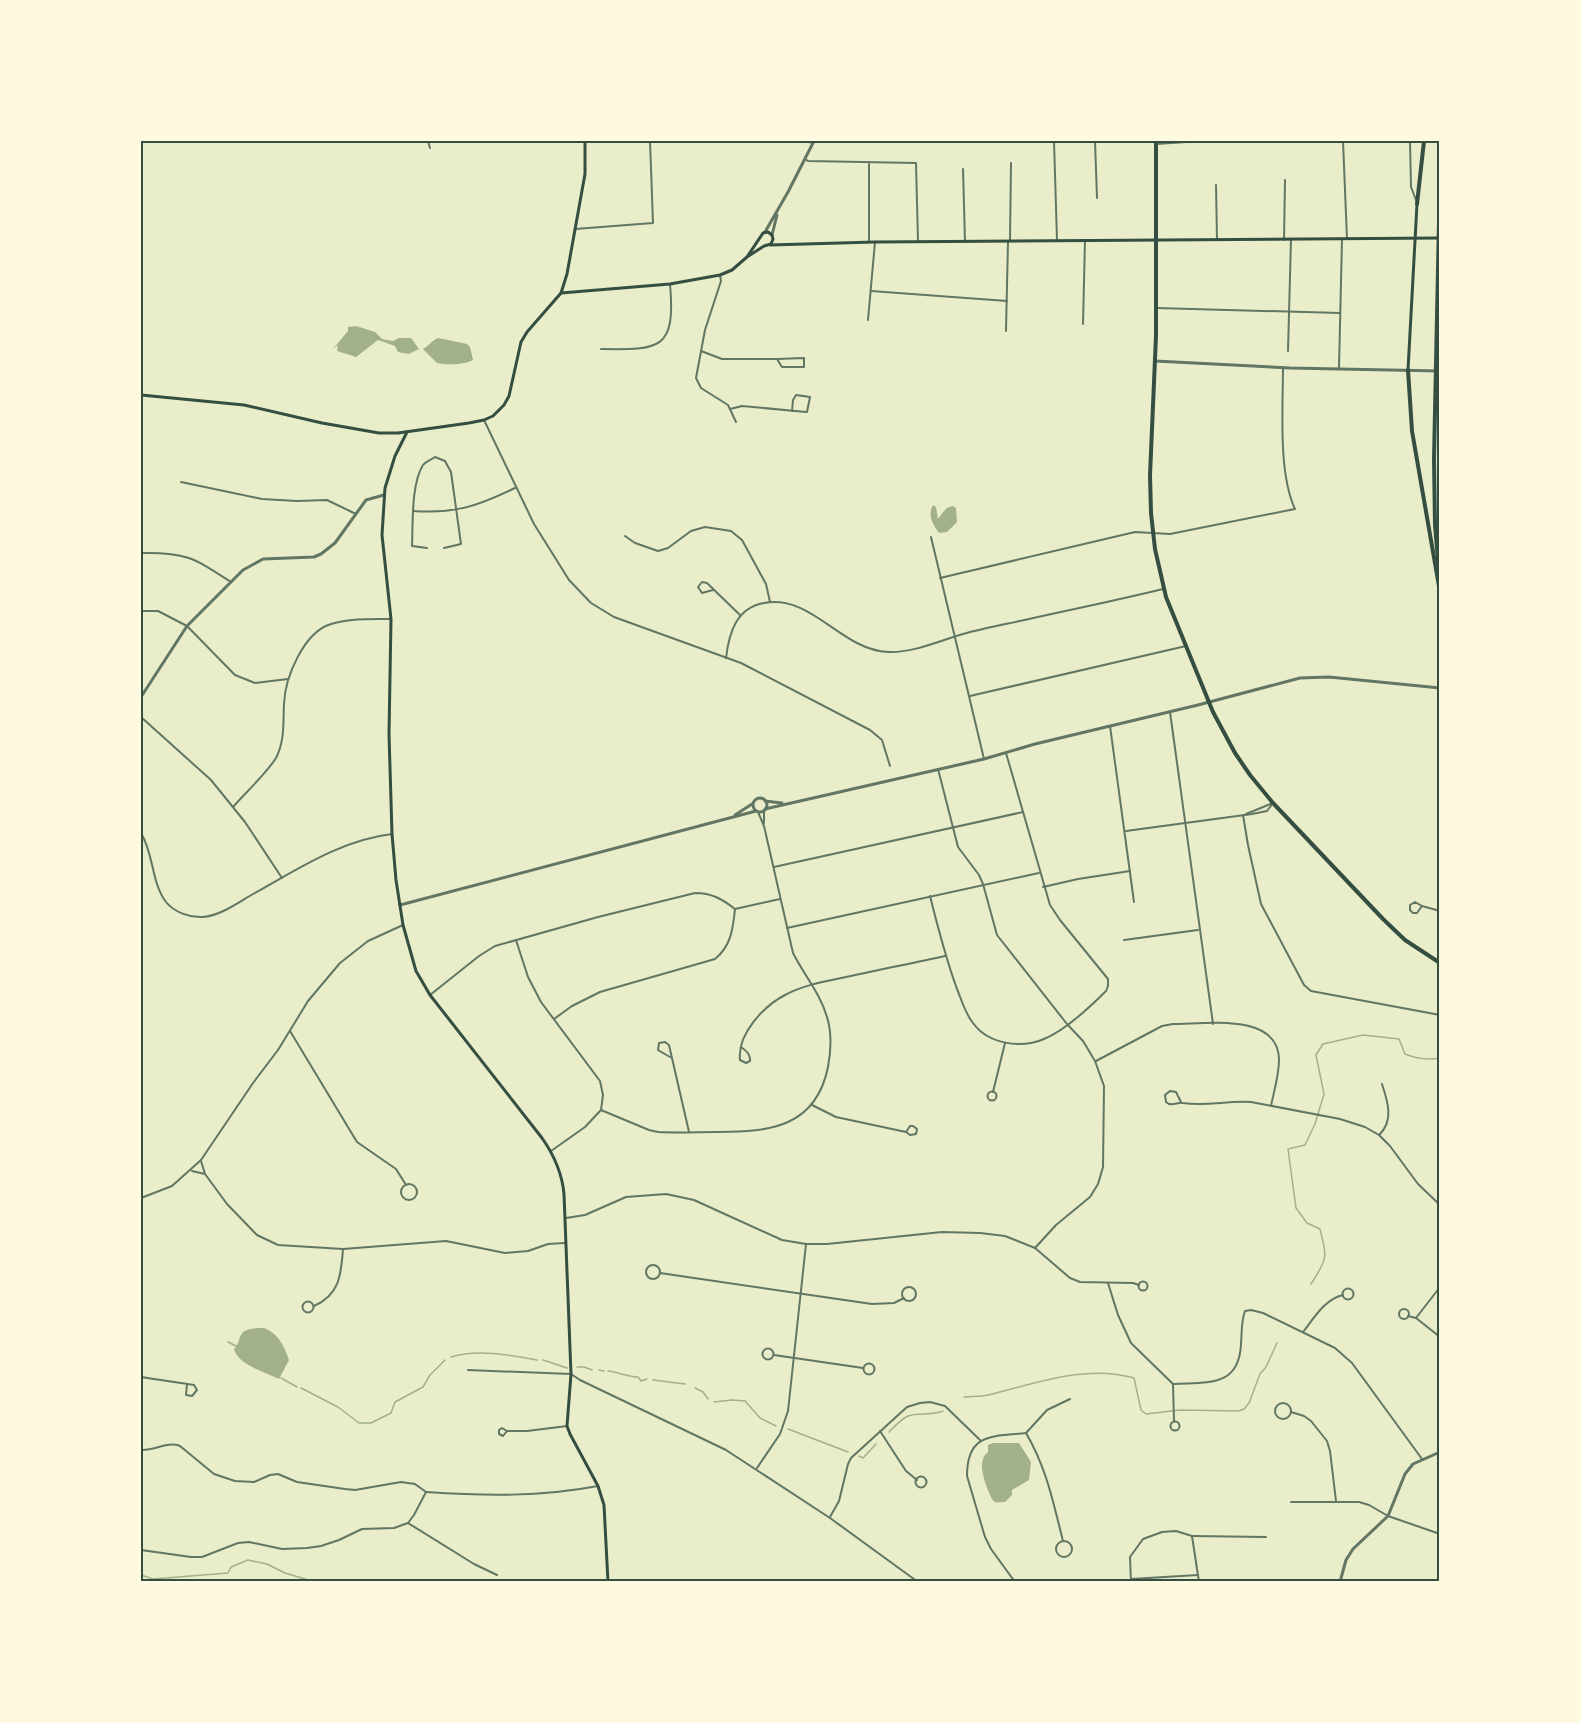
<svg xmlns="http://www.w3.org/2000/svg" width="1581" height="1723" viewBox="0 0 1581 1723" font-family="Barlow,sans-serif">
<rect width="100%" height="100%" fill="#e9edc9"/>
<g fill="#a3b18a">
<polygon points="356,326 375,332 382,339 393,341 399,338 411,338 419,349 409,354 398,352 395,346 378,340 356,357 337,351 338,345 333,349 348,331 348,327"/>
<path d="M 438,338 L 467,344 L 470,347 L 473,360 C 464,365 447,365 437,363 L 423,349 C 429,346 432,340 438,338 Z"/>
<path d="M 933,505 L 936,507 L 938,519 C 943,513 945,507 953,506 L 956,508 L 957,522 L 947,532 L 939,533 C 933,524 927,516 933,505 Z"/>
<path d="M 264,1328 C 279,1334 284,1346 289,1360 L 279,1379 C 265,1372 238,1365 234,1349 C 239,1344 238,1341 241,1335 C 244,1328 257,1328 264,1328 Z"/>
<path d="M 993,1443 L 1019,1443 L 1031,1462 L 1029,1480 L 1012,1490 L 1012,1495 L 1005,1502 C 1001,1502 998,1503 995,1502 C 990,1500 981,1472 982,1466 C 982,1462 983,1459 984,1456 L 988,1452 L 988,1445 Z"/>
</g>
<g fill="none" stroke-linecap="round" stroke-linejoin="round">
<g stroke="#a3b18a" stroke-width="1.5">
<path d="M 1311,1284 C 1328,1258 1327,1258 1320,1229 L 1307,1223 L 1296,1208 L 1288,1149 L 1305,1145 L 1315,1124 L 1324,1094 L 1316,1055 L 1323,1044 L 1363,1035 L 1399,1039 L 1405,1054 C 1418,1059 1427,1060 1440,1058"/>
<polyline points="228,1342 238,1347"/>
<path d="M 451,1357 C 478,1349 509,1355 537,1360"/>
<polyline points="543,1360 567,1368"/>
<polyline points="577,1367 584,1367 592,1370"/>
<polyline points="599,1370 604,1371"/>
<path d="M 608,1371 C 618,1372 628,1377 638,1377 L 641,1381 L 647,1379"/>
<polyline points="281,1378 297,1387"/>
<polyline points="653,1380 685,1384"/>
<polyline points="301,1388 338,1407 359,1423 371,1423 391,1413 395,1402 423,1387 430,1375 445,1360"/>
<polyline points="695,1388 703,1392 708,1399"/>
<path d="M 964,1397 C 972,1396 980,1397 988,1395 C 1035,1384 1085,1364 1134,1378 L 1141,1410 L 1146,1414 L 1180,1410 L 1239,1411 L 1244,1409 L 1249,1403 L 1260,1374 L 1266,1367 L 1277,1343"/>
<polyline points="714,1402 732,1400 745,1401 760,1418 776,1426"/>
<polyline points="788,1429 848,1452"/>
<path d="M 889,1432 C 894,1427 901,1419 908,1416 C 917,1412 931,1416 943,1411"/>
<polyline points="859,1456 863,1458 876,1444"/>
<polyline points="141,1575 153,1579 228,1573 231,1567 248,1560 267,1564 285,1573 315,1582"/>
</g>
<g stroke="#617663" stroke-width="2">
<polyline points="428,141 430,148"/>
<polyline points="804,141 813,143"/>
<polyline points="1054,141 1057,240"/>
<polyline points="1095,141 1097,198"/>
<polyline points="1343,141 1347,239"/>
<polyline points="1410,141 1411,187 1416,200"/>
<polyline points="338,142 344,141"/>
<polyline points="1156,144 1202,141"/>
<polyline points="805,159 808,161 916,163 918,241"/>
<polyline points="963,169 965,242"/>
<polyline points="1216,185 1217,240"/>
<polyline points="575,229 653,223 650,141"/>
<polyline points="1284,240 1285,180"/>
<polyline points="1010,241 1011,163"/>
<polyline points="869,242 869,164"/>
<polyline points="720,275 721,281 705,330 696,378 701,388 728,405 736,422"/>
<polyline points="871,291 1007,301"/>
<polyline points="1156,308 1340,313"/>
<polyline points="868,320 875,242"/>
<polyline points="1083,324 1085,240"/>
<polyline points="1006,331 1008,241"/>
<path d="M 601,349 C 660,350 676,350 670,284"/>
<polyline points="701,351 722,359 777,359 782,367 804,367 804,358 777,359"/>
<polyline points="1288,351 1291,239"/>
<polyline points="1339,368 1342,239"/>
<polyline points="730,409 742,406 806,412 807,412 810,397 796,395 793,400 792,411"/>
<polyline points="484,420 534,524 569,580 591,603 614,617 741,663 870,730 882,740 890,766"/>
<polyline points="181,482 262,499 297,501 327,500 356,514"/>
<path d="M 413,511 C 455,514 478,506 515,488"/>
<polyline points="625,536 635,543 658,551 668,548 691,531 705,527 731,531 742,540 766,584 770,602"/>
<polyline points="931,537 984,759"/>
<path d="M 427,548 L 412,546 C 413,524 411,484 423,465 C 426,461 431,460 435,457 L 445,461 L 451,472 L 461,544 L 444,548"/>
<path d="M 141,553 C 186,552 194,558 231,582"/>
<path d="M 940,578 L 1135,532 L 1170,534 L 1295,509 C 1278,473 1283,407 1283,367"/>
<polyline points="713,590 702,593 698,587 702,582 707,583 740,615"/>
<polyline points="141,611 158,611 187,626 235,675 255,683 288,679"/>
<path d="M 726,658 C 729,633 736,608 764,603 C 812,594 841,650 888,652 C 913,653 939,641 963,634 C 984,628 1007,624 1029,619 C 1074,609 1118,600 1163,589"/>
<polyline points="970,696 1186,646"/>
<polyline points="1170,712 1213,1024"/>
<polyline points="141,717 211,780 245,822 282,878"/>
<polyline points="1110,726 1134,902"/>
<polyline points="938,769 958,847 979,875 983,884 997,935 1067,1024 1083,1041 1095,1061 1104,1086 1103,1167 1098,1184 1090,1197 1056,1225 1035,1248"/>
<path d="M 233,807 C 246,792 266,774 276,758 C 285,741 283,722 284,704 C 285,677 304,632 331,624 C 350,618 371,619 391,619"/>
<polyline points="1246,814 1273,803"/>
<polyline points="1243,815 1248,845 1261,904 1304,985 1311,991 1440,1015"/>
<polyline points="764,823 764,810"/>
<polyline points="1126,831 1252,814 1267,811 1273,803"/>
<path d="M 141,833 C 154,854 151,882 166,902 C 174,912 190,918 203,917 C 220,916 239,902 253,894 C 298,869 341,840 392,834"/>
<polyline points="774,867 1023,812"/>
<polyline points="1043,887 1078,879 1130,871"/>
<path d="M 930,896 C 938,928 946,959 957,989 C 962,1001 965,1013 973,1023 C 988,1044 1021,1049 1044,1039 C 1064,1031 1090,1007 1106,991 L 1108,986 L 1108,979 L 1060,920 L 1050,905 L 1006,753"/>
<polyline points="1422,906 1417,913 1413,913 1410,910 1410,905 1415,902 1422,906 1440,911"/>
<polyline points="787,928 1039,873"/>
<polyline points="516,940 528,977 541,1002 600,1081 603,1095 601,1110 585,1127 551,1151"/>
<polyline points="1124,940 1198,930"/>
<path d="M 430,995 L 479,956 L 495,946 L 598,917 L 695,893 C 712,893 722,899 735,909 L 780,899"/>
<path d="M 554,1019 L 572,1006 L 600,992 L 715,959 C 731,946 733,929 735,909"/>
<polyline points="290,1031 357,1142 396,1169 406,1185"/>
<path d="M 741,1047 C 747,1051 751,1055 750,1061 L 746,1063 L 740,1060 C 737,1034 764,1006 785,995 C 805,984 829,981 851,976 C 882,969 914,963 945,956"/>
<polyline points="670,1057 658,1050 659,1043 665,1042 669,1045 689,1132"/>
<path d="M 1096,1061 L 1162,1026 L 1173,1024 C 1205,1024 1279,1012 1279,1060 C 1279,1075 1274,1091 1271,1106"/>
<circle cx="992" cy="1096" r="4.5"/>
<polyline points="993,1092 1005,1043"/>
<path d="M 1181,1102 L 1176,1092 L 1170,1091 L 1165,1095 L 1166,1102 L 1169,1104 C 1174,1105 1179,1102 1183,1103 C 1206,1107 1228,1100 1251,1102 L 1340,1119 L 1365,1127 L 1379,1135 L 1390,1146 L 1418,1184 L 1440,1205"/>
<polyline points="812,1105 836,1117 906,1132 910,1135 916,1134 917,1129 913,1126 910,1126 906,1132"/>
<path d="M 601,1110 L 649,1130 L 658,1132 C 678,1133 698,1132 718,1132 C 770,1132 816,1127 828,1067 C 831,1051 832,1033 827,1017 C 820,993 804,975 793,953 L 764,826 L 758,812"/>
<path d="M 1379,1135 C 1394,1121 1388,1102 1382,1084"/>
<polyline points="201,1161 205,1174 227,1204 257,1235 278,1245 343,1249 446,1241 505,1253 528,1251 548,1244 565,1243"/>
<polyline points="192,1171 205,1174"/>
<circle cx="409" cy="1192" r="8"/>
<polyline points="141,1198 172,1186 201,1160 253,1083 278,1050 308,1001 340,963 368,941 403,925"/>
<polyline points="566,1218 585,1215 626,1197 666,1194 694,1200 782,1240 806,1244 827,1244 942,1232 980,1233 1005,1236 1035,1248 1070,1278 1080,1282 1133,1283 1139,1285"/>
<circle cx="653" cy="1272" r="7"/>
<polyline points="660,1273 872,1304 894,1303 904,1298"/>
<circle cx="1143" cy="1286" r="4.5"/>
<path d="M 1108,1283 L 1118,1315 L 1131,1343 L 1173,1384 C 1207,1382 1239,1388 1241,1344 C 1242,1333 1241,1321 1245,1311 L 1251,1310 L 1263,1313 L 1335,1348 L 1352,1363 L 1422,1459"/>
<circle cx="909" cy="1294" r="7"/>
<circle cx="1348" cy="1294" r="5.5"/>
<circle cx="308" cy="1307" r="5.5"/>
<path d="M 314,1306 C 340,1294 341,1275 343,1249"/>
<circle cx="1404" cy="1314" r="5"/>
<polyline points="1408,1316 1416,1318 1440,1337"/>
<polyline points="1416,1318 1440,1287"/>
<path d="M 1303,1332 C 1314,1318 1325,1299 1343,1295"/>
<circle cx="768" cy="1354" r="5.5"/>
<polyline points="774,1355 863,1368"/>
<circle cx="869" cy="1369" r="5.5"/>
<polyline points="468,1370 571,1374 580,1380 726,1450 830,1518 918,1582"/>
<path d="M 141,1377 C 159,1380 176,1382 194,1385 L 197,1390 L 192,1396 L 186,1395 L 187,1384"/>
<polyline points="1173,1384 1174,1421"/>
<circle cx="1283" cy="1411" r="8"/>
<polyline points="1291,1412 1304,1416 1311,1421 1327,1441 1330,1451 1336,1501"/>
<circle cx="1175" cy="1426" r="4.5"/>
<polyline points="507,1431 502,1428 499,1430 499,1434 503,1436 507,1431 527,1431 567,1426"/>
<polyline points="880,1431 906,1471 917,1480"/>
<path d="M 1026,1433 C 1047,1469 1053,1502 1063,1541"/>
<path d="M 141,1450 C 154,1451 168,1441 180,1446 L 214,1474 L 235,1481 L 254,1482 L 270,1475 L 278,1474 L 297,1482 L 345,1489 L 355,1490 L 401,1482 L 415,1484 L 426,1492"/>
<polyline points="757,1468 780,1434 788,1411 806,1244"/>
<circle cx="921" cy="1482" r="5.5"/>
<path d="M 426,1492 C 485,1496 540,1497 598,1486"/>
<polyline points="1291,1502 1359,1502 1369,1505 1388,1516 1440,1534"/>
<polyline points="830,1517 839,1501 848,1464 851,1458 907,1407 920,1403 930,1402 945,1406 980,1440"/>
<polyline points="408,1523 474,1564 497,1575"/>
<polyline points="1192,1536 1266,1537"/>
<circle cx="1064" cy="1549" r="8"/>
<polyline points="141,1550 191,1557 202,1557 238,1543 249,1542 282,1549 307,1548 321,1546 339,1540 362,1529 394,1528 408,1523 414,1515 426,1492"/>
<polyline points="1131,1579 1198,1575"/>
<path d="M 1015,1582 L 991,1549 L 985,1537 L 967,1476 C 967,1432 993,1437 1026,1433 L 1047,1410 L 1070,1399"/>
<polyline points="1131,1582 1130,1557 1143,1539 1162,1532 1176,1531 1192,1536 1199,1582"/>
</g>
<g stroke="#617663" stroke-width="3">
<polyline points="765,232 788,192 814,141"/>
<polyline points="772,235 777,215"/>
<polyline points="1155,361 1290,368 1440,371"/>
<polyline points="141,697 187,626 243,570 263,559 314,557 321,554 335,543 366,500 384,495"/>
<circle cx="760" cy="805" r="7"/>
<polyline points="765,801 782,803"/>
<polyline points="765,809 984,759 1035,744 1198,705 1300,678 1329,677 1440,688"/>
<polyline points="735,815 752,804"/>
<polyline points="400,905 756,811"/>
<polyline points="1340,1582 1346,1560 1353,1549 1388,1516 1405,1474 1413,1464 1440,1452"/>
</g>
<g stroke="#344e41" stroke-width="3">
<polyline points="770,245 875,242 1439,238"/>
<polyline points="561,293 670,284 720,275 732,270 747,257 763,233 768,232 772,235 773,239 771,244 764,246 747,257"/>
<polyline points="1408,370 1417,204"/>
<polyline points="141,395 244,405 322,423 379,433 398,433 469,423 484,420 493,416 504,405 509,396 521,342 527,332 561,293 567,274 585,174 585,141"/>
<path d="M 407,432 L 395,456 L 385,488 L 382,535 L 391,619 L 389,734 L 392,834 L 396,880 L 403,925 L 416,971 L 430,995 L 542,1138 C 554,1155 562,1172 564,1194 L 571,1374 L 567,1426 L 570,1434 L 598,1486 L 604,1505 L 608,1582"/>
</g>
<polyline stroke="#344e41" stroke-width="4" points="1156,141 1156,336 1150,475 1151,513 1155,549 1166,597 1213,712 1235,753 1250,775 1273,803 1383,919 1405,940 1440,963"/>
<g stroke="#344e41" stroke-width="4">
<polyline points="1440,174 1434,459 1435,525 1440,583"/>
<polyline points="1417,204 1424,141"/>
<polyline points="1408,370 1412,431 1440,592"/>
</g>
</g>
<rect width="1581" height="1723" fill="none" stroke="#fefae0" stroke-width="285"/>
<rect x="142" y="142" width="1296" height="1438" fill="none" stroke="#344e41" stroke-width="2"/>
</svg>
